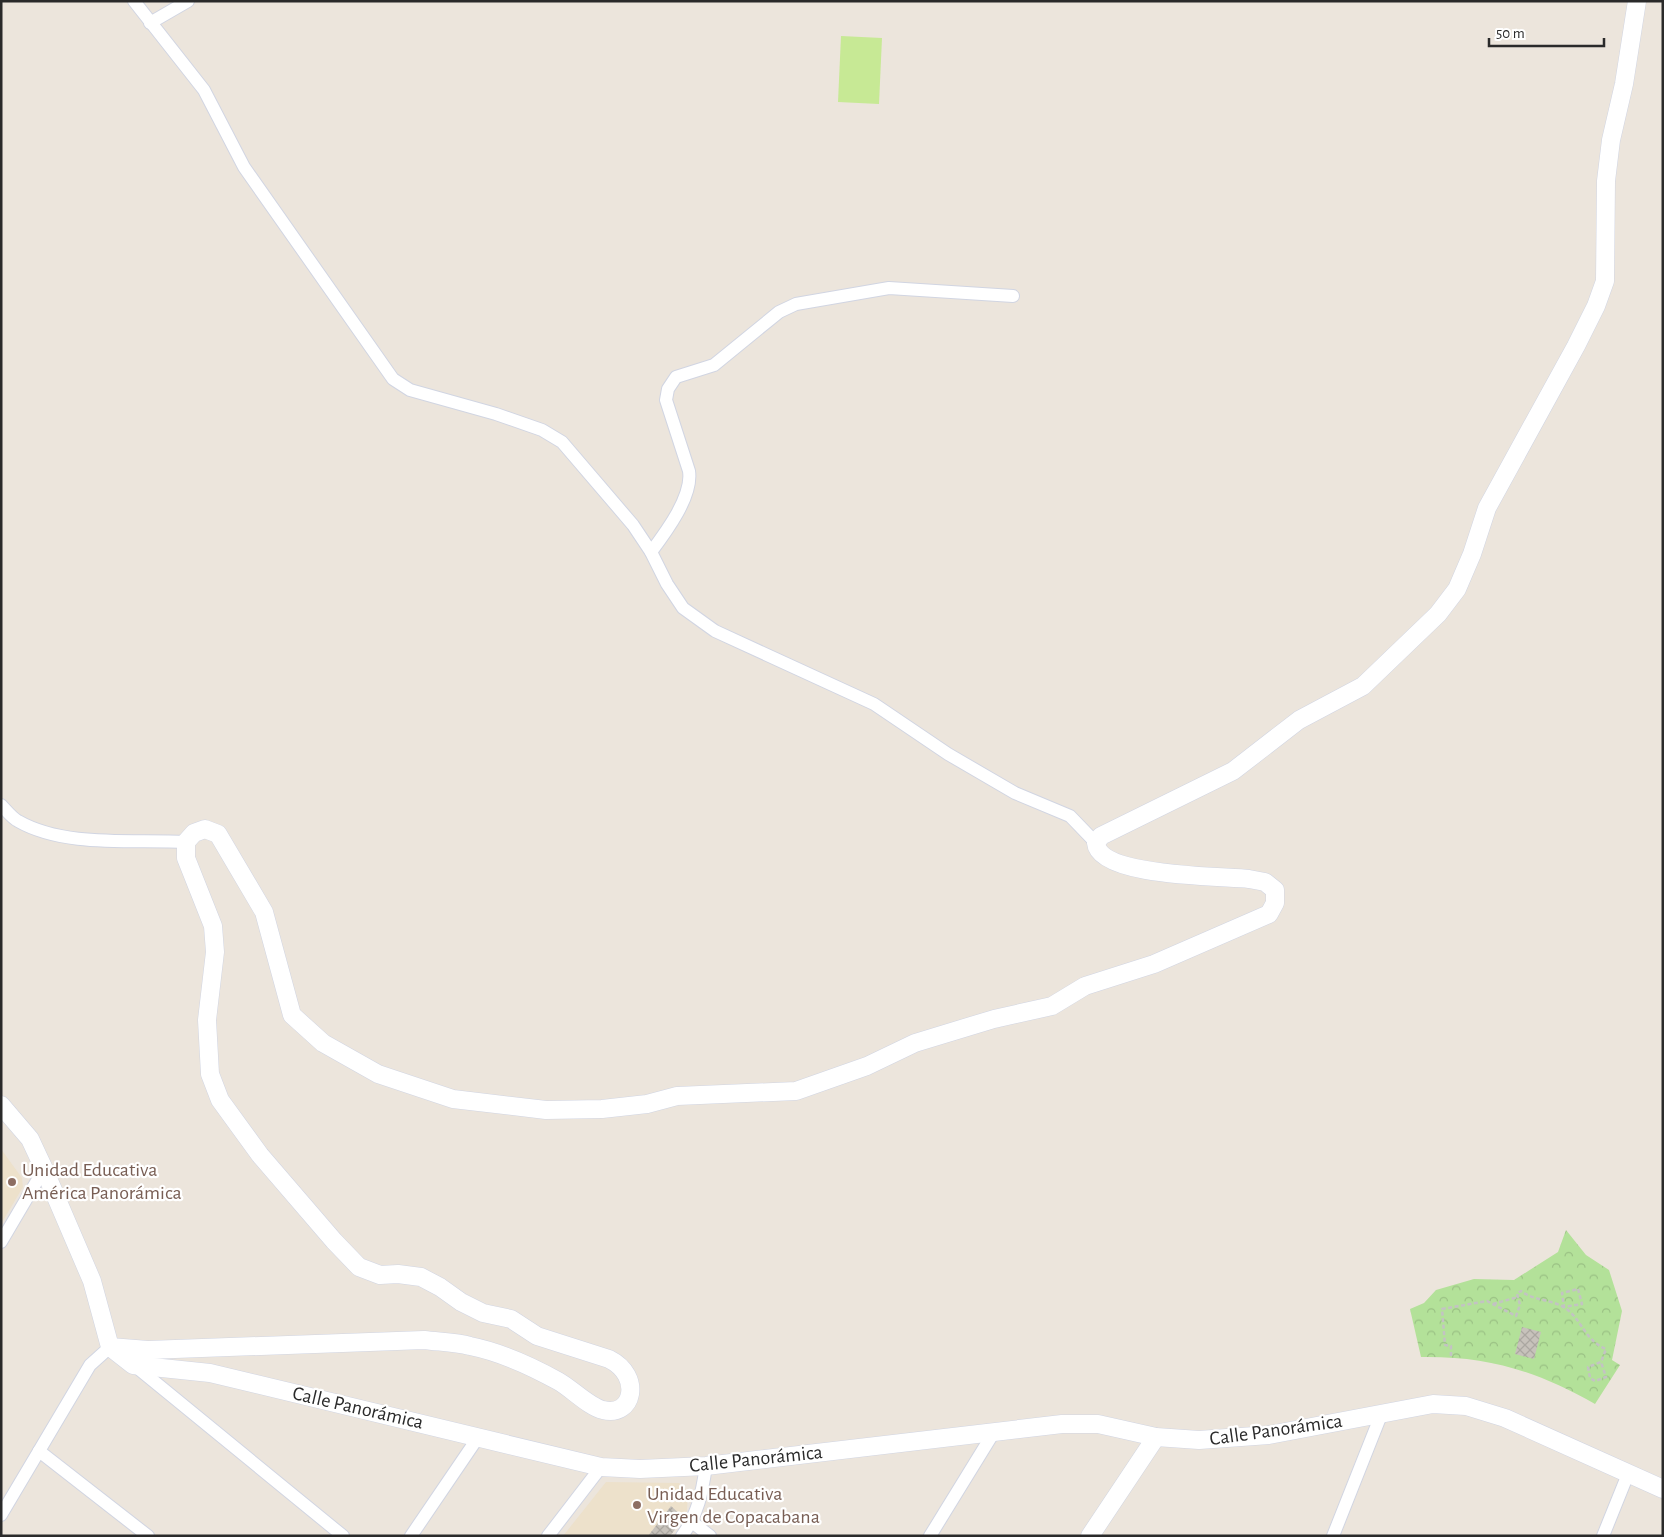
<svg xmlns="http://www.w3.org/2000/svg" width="1664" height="1537" viewBox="0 0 1664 1537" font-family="'Alegreya Sans',sans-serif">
<defs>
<pattern id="forest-crowns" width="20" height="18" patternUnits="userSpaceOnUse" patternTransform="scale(1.25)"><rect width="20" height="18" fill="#b3e199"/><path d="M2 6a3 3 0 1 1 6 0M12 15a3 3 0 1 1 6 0" fill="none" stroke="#9ac184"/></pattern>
<pattern id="building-cross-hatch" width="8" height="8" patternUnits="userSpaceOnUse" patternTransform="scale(1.25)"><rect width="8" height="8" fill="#c7c2bb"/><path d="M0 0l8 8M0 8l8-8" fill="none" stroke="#aba7a1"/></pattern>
</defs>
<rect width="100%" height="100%" fill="#ece5dc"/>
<g fill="#ede1cb">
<polygon points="1,1149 22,1178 23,1187 1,1224"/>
<polygon points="606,1482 679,1483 688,1491 687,1511 670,1536 563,1536"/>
</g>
<path fill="url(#forest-crowns)" d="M 1566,1230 L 1586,1255 L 1609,1270 L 1622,1311 L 1612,1360 L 1620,1365 L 1595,1404 C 1536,1371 1489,1356 1421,1357 L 1410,1309 L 1424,1303 L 1436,1290 L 1474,1279 L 1514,1280 L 1558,1252 Z"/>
<polygon fill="#c7e995" points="841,36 882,38 879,104 838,102"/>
<g fill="url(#building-cross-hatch)">
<polygon points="1522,1327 1541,1332 1534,1359 1515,1354"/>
<polygon points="671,1506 684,1518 670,1536 648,1536"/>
</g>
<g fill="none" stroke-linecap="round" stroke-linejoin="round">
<g stroke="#d1d5e2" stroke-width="14">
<g id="street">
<polyline points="134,1 204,90 244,167 393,379 410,390 496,414 542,430 562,442 633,525 651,552 667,584 683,608 715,631 874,704 948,754 1015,793 1070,816 1096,843"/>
<polyline points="150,23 188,1"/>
<path d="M 651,552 C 666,532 693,496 689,471 L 666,400 L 668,389 L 676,377 L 714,365 L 779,312 L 796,304 L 889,288 L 1013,296"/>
<path d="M 1,805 C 6,810 12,818 18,821 C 65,848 134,839 186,842"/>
<polyline points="1,1242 44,1169"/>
<polyline points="134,1365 343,1536"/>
<polyline points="39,1451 148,1536"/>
<polyline points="1,1515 90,1365 110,1347"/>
<polyline points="692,1522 710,1536"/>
<polyline points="411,1536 479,1436"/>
<polyline points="548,1536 601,1467"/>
<path d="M 682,1536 C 698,1514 702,1493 706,1466"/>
<polyline points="930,1536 994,1432"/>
<polyline points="1333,1536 1381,1415"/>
<polyline points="1603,1536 1628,1474"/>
</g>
</g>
<g stroke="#d1d5e2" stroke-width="19">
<g id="secondary">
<polyline points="1,1105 30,1139 44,1169 92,1281 110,1347 133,1365 210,1373 601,1467 640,1469 706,1466 1062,1424 1098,1424 1156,1437 1199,1440 1269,1435 1433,1404 1466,1406 1505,1418 1663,1489"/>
<path d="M 110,1347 L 148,1350 L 424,1340 C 439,1342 455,1342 470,1346 C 500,1352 531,1366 558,1381 C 571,1388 589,1407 603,1410 C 633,1418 643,1376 609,1359 L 537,1336 L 511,1319 L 483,1313 L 461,1302 L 440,1287 L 421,1277 L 398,1274 L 380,1275 L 359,1267 L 334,1241 L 260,1155 L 220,1100 L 210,1074 L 207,1020 L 215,952 L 213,926 L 186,858 L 186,842 L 194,833 L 205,829 L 218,834 L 264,912 L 292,1015 L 323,1043 L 378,1074 L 453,1099 L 546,1110 L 602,1109 L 647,1104 L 677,1096 L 796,1091 L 867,1066 L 915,1043 L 994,1019 L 1052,1006 L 1085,986 L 1154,964 L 1269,914 L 1275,903 L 1275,890 L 1265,882 L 1249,879 C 1220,876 1099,877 1096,843 L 1101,836 L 1233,771 L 1299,720 L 1363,686 L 1438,614 L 1457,589 L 1472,554 L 1487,508 L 1576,346 L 1596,306 L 1605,281 L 1606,181 L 1611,140 L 1624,84 L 1637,1"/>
<polyline points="1090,1536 1156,1437"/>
</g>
</g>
<g stroke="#c3c3c3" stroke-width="2.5" stroke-dasharray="4 2.5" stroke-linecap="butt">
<polygon points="1578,1289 1582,1304 1564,1307 1562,1293"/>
<polyline points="1493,1304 1518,1297"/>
<path d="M 1451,1356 L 1451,1346 L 1445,1345 L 1442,1309 L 1487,1301 L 1516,1316 L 1520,1305 L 1517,1294 L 1521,1291 C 1534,1301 1551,1299 1565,1308 C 1582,1319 1584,1340 1606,1349 L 1601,1362 L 1588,1367 L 1590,1378 L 1595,1381 L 1606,1377 L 1601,1362"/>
</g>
<use href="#street" stroke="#fff" stroke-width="12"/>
<use href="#secondary" stroke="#fff" stroke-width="18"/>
</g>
<g fill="#8d6e63" stroke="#fff" stroke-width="2">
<circle cx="12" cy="1182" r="5"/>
<circle cx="637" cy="1505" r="5"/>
</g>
<g text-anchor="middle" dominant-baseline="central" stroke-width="4.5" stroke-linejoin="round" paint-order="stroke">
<g font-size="20" fill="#785e54" stroke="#fff" text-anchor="start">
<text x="22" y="1170">Unidad Educativa<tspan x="22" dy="23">América Panorámica</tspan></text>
<text x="647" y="1494">Unidad Educativa<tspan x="647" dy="23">Virgen de Copacabana</tspan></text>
</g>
<g font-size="20" fill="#2a2a2a" stroke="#fff">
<text transform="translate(358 1408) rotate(13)">Calle Panorámica</text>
<text transform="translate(1276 1430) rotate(-8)">Calle Panorámica</text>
<text transform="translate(756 1459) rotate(-6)">Calle Panorámica</text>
</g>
</g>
<rect width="1664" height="1537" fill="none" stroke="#2a2a2a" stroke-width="5"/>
<path d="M1489 38v8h115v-8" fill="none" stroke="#2a2a2a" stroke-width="2.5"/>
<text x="1496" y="38" font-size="15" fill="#2a2a2a" stroke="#ffffff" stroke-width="4" paint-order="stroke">50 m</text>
</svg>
